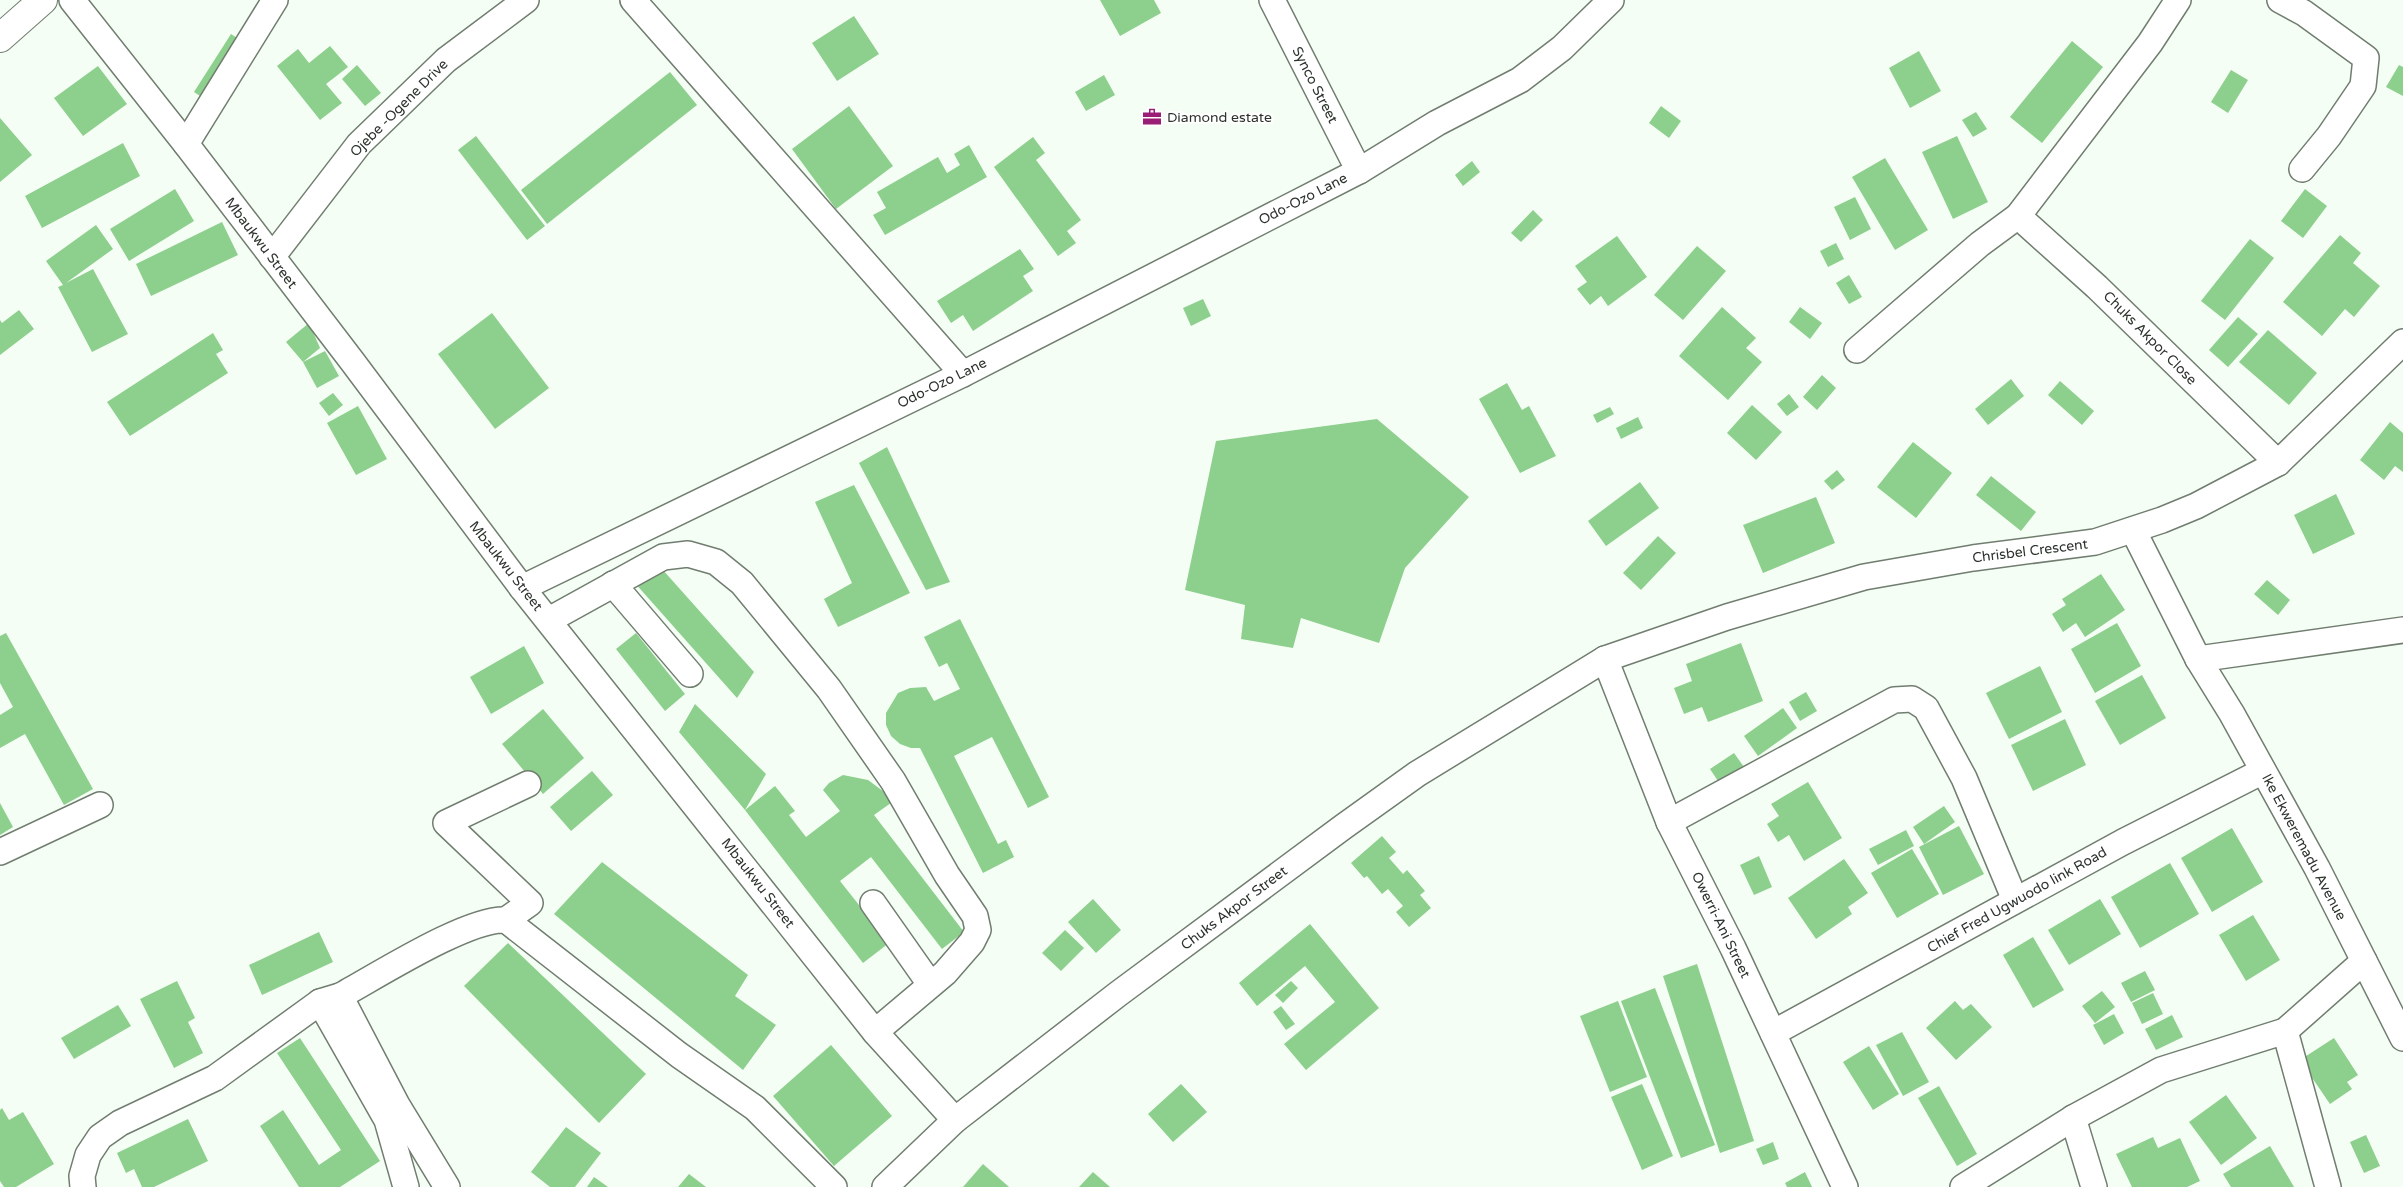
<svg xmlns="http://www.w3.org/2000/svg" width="2403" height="1187" viewBox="0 0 2403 1187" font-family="'Varela Round',sans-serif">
<rect width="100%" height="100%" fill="#f5fef5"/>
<g fill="#8dcf8c">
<polygon points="1100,0 1154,0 1161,13 1120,36"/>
<polygon points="854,16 879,54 837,81 812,43"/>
<polygon points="231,34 243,42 206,100 194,92"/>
<polygon points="2072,41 2103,67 2042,143 2010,117"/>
<polygon points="330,46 348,67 326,84 342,103 320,120 277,66 298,49 309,63"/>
<polygon points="1919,51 1941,91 1910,108 1889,68"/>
<polygon points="357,65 381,93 365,106 342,79"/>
<polygon points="2399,65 2403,67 2403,96 2386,87"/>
<polygon points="98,66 127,104 83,136 54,98"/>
<polygon points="2231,70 2248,80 2228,113 2211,102"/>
<polygon points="670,72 697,105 547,224 521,190"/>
<polygon points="1104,75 1115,95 1086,111 1075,92"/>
<polygon points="849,106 893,166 836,209 792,149"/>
<polygon points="1661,106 1681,121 1669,138 1649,123"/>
<polygon points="1976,112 1987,129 1973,137 1962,120"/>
<polygon points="0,118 32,155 0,182"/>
<polygon points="476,136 545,226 527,240 458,150"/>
<polygon points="1957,136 1988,202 1953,219 1922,152"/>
<polygon points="1033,137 1045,153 1036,160 1081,220 1067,231 1076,243 1058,256 994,167"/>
<polygon points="123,143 140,176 42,228 25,196"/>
<polygon points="969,145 987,177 885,235 873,215 886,208 877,192 938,157 947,173 960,165 954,154"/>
<polygon points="1885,158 1928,230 1895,250 1852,177"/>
<polygon points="1472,161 1480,172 1463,186 1455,175"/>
<polygon points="175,189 194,221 129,261 110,229"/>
<polygon points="2305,189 2327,206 2303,238 2281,221"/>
<polygon points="1855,197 1871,229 1850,240 1834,207"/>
<polygon points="1533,210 1543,220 1521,242 1511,233"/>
<polygon points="222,222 238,255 151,296 136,264"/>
<polygon points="96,225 113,249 66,283 93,269 128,334 92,352 58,287 63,285 46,261"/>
<polygon points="2340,235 2361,253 2353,263 2380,286 2354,317 2345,309 2322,336 2283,302"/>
<polygon points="1617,236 1647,277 1608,306 1601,296 1590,305 1577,289 1587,282 1575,266"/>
<polygon points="2250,239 2274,258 2225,320 2201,301"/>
<polygon points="1836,243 1844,259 1828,267 1820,251"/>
<polygon points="1697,246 1726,271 1683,320 1654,295"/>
<polygon points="1020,249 1034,269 1023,276 1033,291 973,331 963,315 951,323 937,301"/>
<polygon points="1849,275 1862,297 1849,304 1836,283"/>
<polygon points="1203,299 1211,316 1191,326 1183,308"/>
<polygon points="1722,307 1756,338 1746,348 1762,362 1728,400 1679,356"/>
<polygon points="1800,307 1822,323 1810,339 1789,322"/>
<polygon points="19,310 34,329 0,355 0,320 2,323"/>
<polygon points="492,313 549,388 495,429 438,354"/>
<polygon points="2238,317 2258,334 2228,367 2209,350"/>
<polygon points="309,323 320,348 303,362 286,342"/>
<polygon points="2268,330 2317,373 2289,405 2239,362"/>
<polygon points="213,333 223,350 216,354 228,373 130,436 107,402"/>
<polygon points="325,351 339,376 317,388 303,362"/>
<polygon points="1822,375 1836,388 1817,410 1803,397"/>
<polygon points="2011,379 2024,396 1988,425 1975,409"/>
<polygon points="2060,381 2094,411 2082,425 2048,395"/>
<polygon points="1507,383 1522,410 1529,406 1556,456 1520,473 1479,399"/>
<polygon points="333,393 343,405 329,416 319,403"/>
<polygon points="1789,394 1799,407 1787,416 1777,404"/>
<polygon points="1752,405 1782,432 1756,460 1727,433"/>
<polygon points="358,406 387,459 356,475 327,423"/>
<polygon points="1610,407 1614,414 1597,423 1593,415"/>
<polygon points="1638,417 1643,428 1621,439 1616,428"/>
<polygon points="1377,419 1469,497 1405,568 1379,643 1301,618 1293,648 1241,639 1245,605 1185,590 1216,441"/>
<polygon points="2390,422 2403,433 2403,472 2395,466 2384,480 2360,460"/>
<polygon points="1913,442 1952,473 1916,518 1877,487"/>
<polygon points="887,447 950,582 926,590 859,463"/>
<polygon points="1837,470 1845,480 1832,490 1824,481"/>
<polygon points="1991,476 2036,512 2021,531 1976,495"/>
<polygon points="1640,482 1659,508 1606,546 1588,521"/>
<polygon points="854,485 910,593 838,627 824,599 852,583 815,502"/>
<polygon points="2336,494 2355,534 2313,554 2294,515"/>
<polygon points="1816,497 1835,543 1763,573 1743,525"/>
<polygon points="1658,536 1676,553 1641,590 1623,573"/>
<polygon points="662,569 754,672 737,698 634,582"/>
<polygon points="2101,574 2125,610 2085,637 2076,623 2063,632 2052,614 2066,605 2062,599"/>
<polygon points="2267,580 2290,600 2278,615 2254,594"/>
<polygon points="960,619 1049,797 1028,808 992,737 954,756 998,844 1006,840 1014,857 983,873 920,748 911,748 900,744 891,736 886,725 886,713 898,693 910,688 926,687 934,701 960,689 947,663 939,667 924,637"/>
<polygon points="2117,623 2141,666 2095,693 2071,649"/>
<polygon points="6,633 93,789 64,805 25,734 0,748 0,715 13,707 0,683 0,636"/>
<polygon points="636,633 685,694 665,711 616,649"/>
<polygon points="1741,643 1763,701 1708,722 1702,707 1684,714 1674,688 1692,681 1686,664"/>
<polygon points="524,646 544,683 491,714 470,677"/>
<polygon points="2040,666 2062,712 2009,739 1986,693"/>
<polygon points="2142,675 2166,718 2120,745 2095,701"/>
<polygon points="1806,692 1817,711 1800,721 1789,702"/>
<polygon points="695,704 766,774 745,810 775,786 795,811 789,815 806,837 840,811 823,790 829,783 843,775 868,780 895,800 874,815 964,932 942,949 871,857 840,881 889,943 863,963 745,810 679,732"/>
<polygon points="1783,708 1797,728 1758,756 1744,736"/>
<polygon points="543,709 584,758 543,794 502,744"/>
<polygon points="2065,719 2086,765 2033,791 2011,745"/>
<polygon points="1734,753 1744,767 1720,784 1710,769"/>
<polygon points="592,771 613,795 571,831 550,807"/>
<polygon points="1808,782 1842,838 1804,861 1789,835 1778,842 1767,824 1779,816 1771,804"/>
<polygon points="0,803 13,827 0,835"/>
<polygon points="1944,806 1955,822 1924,844 1913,827"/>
<polygon points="1959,826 1984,874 1943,895 1919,847"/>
<polygon points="2232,828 2263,882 2212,912 2181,858"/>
<polygon points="1906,830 1914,846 1878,865 1869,849"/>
<polygon points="1382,836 1396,852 1389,858 1403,874 1407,870 1425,891 1420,895 1431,908 1409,927 1396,912 1403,906 1388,889 1382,894 1367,876 1364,878 1351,863"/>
<polygon points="1912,849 1939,894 1897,918 1871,873"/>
<polygon points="1759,856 1772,887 1754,895 1740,865"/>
<polygon points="1844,859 1868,893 1848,907 1852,914 1816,939 1788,898"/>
<polygon points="602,862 748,975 735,996 776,1025 743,1070 554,914"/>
<polygon points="2170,863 2199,914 2140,948 2111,897"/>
<polygon points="1093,899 1121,930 1096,953 1068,922"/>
<polygon points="2100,899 2121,934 2069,965 2048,930"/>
<polygon points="2253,915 2280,960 2246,981 2219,935"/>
<polygon points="1310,924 1379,1008 1306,1070 1284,1044 1335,1002 1305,966 1257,1006 1239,983"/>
<polygon points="1065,930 1084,948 1061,971 1042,953"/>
<polygon points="319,932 333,962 262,995 249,965"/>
<polygon points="2033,937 2064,990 2033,1008 2003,955"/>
<polygon points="508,943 646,1074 599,1123 464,986"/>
<polygon points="1697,964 1754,1141 1720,1153 1663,976"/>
<polygon points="2145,971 2155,990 2131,1002 2121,983"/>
<polygon points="177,981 195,1018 188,1022 203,1053 174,1068 140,999"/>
<polygon points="1291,981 1298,988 1283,1003 1275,995"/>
<polygon points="1655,988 1715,1145 1681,1158 1621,1001"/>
<polygon points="2102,991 2115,1007 2095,1023 2082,1006"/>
<polygon points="2153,993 2163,1014 2142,1024 2132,1003"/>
<polygon points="1618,1001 1647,1077 1610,1092 1580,1016"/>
<polygon points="1955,1001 1963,1010 1971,1004 1992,1027 1956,1060 1926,1028"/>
<polygon points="118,1005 131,1026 74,1059 61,1038"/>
<polygon points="1281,1006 1295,1024 1286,1030 1273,1012"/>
<polygon points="2114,1014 2124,1033 2104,1045 2093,1025"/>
<polygon points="2172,1015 2183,1037 2156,1050 2145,1029"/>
<polygon points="1902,1032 1929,1082 1903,1096 1876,1045"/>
<polygon points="300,1038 380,1161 340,1187 299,1187 260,1126 283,1110 319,1165 341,1150 277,1053"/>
<polygon points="2334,1038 2358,1075 2347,1082 2352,1089 2330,1104 2300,1060"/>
<polygon points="831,1045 892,1116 834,1166 773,1096"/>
<polygon points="1869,1046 1899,1094 1873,1110 1843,1062"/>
<polygon points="1181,1084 1207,1112 1173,1142 1148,1114"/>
<polygon points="1642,1084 1673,1156 1642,1170 1611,1097"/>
<polygon points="1939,1086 1977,1154 1957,1166 1918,1098"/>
<polygon points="2226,1095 2257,1138 2221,1165 2189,1122"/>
<polygon points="2,1108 9,1120 23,1112 54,1164 16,1187 4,1187 0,1181 0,1110"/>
<polygon points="188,1119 208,1161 154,1187 142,1187 134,1169 126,1173 117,1153"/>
<polygon points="566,1127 601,1153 575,1187 550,1187 531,1172"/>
<polygon points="2366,1135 2380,1166 2364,1173 2350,1142"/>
<polygon points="2153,1137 2158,1148 2180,1138 2200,1181 2187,1187 2132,1187 2116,1154"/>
<polygon points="1773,1142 1779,1159 1763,1165 1756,1149"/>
<polygon points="2270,1146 2294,1187 2231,1187 2223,1174"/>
<polygon points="983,1164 1009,1187 963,1187"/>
<polygon points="1093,1172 1110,1187 1079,1187"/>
<polygon points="1805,1172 1812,1187 1787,1187 1785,1183"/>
<polygon points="689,1174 706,1187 678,1187"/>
<polygon points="594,1177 608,1187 587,1187"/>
</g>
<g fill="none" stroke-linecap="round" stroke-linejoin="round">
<g stroke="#707d6f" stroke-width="28">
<g id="minor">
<polyline points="72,0 186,144 352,361 522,588 875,1032 955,1120"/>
<polyline points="633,0 963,374"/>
<polyline points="1272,0 1359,171"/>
<polyline points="2280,0 2304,13 2366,58 2363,86 2329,136 2302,169"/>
<polyline points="186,144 275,0"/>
<polyline points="2018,216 2097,287 2278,463"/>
<polyline points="272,257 359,144 446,60 526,0"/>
<polyline points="1857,350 1980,244 2018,216 2150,43 2178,0"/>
<polyline points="2133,530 2198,659 2232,714 2317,868 2403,1038"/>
<polyline points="613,584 690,674"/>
<polyline points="522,588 963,374 1359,171 1437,123 1520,80 1562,48 1611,0"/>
<polyline points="549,620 663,557 688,554 716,562 742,583 829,689 893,781 947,875 975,916 978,930 972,942 945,973 875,1032"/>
<polyline points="1605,659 1669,822 1733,948 1845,1187"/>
<polyline points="2198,659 2403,630"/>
<polyline points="1669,822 1894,700 1912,699 1926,708 1964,778 2015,900"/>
<polyline points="0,852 100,805"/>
<polyline points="873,903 930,984"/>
<polyline points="506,920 530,903 446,823 528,784"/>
<polyline points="340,996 397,1105 447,1187"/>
<polyline points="320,1002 387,1120 406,1187"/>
<polyline points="2285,1031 2328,1187"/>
<polyline points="1773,1033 2123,842 2263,771"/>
<polyline points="2073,1118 2094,1187"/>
<path d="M 83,1187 L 82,1176 L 88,1155 L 100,1137 L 120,1123 L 215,1078 L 320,1002 L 340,996 C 377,976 469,917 506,920 L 679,1055 L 755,1108 L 834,1187"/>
<polyline points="885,1187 955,1120 1118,994 1343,827 1417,774 1605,659 1727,617 1864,577 1973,558 2095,542 2162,520 2196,506 2278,463 2403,342"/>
<polyline points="1963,1187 2073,1118 2161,1070 2285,1031 2364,961"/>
</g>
</g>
<g stroke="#707d6f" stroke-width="30">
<polyline id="tertiary" points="0,38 43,0"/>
</g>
<use href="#minor" stroke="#fff" stroke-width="25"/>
<use href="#tertiary" stroke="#fff" stroke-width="28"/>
</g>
<defs>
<g id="office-bare" transform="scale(1.5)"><path d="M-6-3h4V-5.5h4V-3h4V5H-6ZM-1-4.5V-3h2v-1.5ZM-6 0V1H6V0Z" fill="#9a1e75" stroke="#fff" stroke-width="2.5" paint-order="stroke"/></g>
</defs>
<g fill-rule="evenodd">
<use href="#office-bare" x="1152" y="117"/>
</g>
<g text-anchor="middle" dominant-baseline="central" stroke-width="4" stroke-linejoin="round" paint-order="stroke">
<g font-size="14" fill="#2c322c" stroke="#fff">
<text transform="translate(1315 85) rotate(63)">Synco Street</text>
<text transform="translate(399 108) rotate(-45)">Ojebe -Ogene Drive</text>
<text transform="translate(1303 199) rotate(-27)">Odo-Ozo Lane</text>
<text transform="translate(261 243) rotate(53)">Mbaukwu Street</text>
<text transform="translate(2150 338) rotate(45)">Chuks Akpor Close</text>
<text transform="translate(942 383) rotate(-26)">Odo-Ozo Lane</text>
<text transform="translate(2030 551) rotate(-7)">Chrisbel Crescent</text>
<text transform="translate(506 566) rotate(52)">Mbaukwu Street</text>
<text transform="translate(2304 847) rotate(62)">Ike Ekweremadu Avenue</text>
<text transform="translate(758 883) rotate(52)">Mbaukwu Street</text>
<text transform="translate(2017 900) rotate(-29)">Chief Fred Ugwuodo link Road</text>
<text transform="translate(1234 908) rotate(-37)">Chuks Akpor Street</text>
<text transform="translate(1721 925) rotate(64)">Owerri-Ani Street</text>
</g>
<g font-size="14" fill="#2c322c" stroke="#fff" text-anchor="start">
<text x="1167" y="117">Diamond estate</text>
</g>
</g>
</svg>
